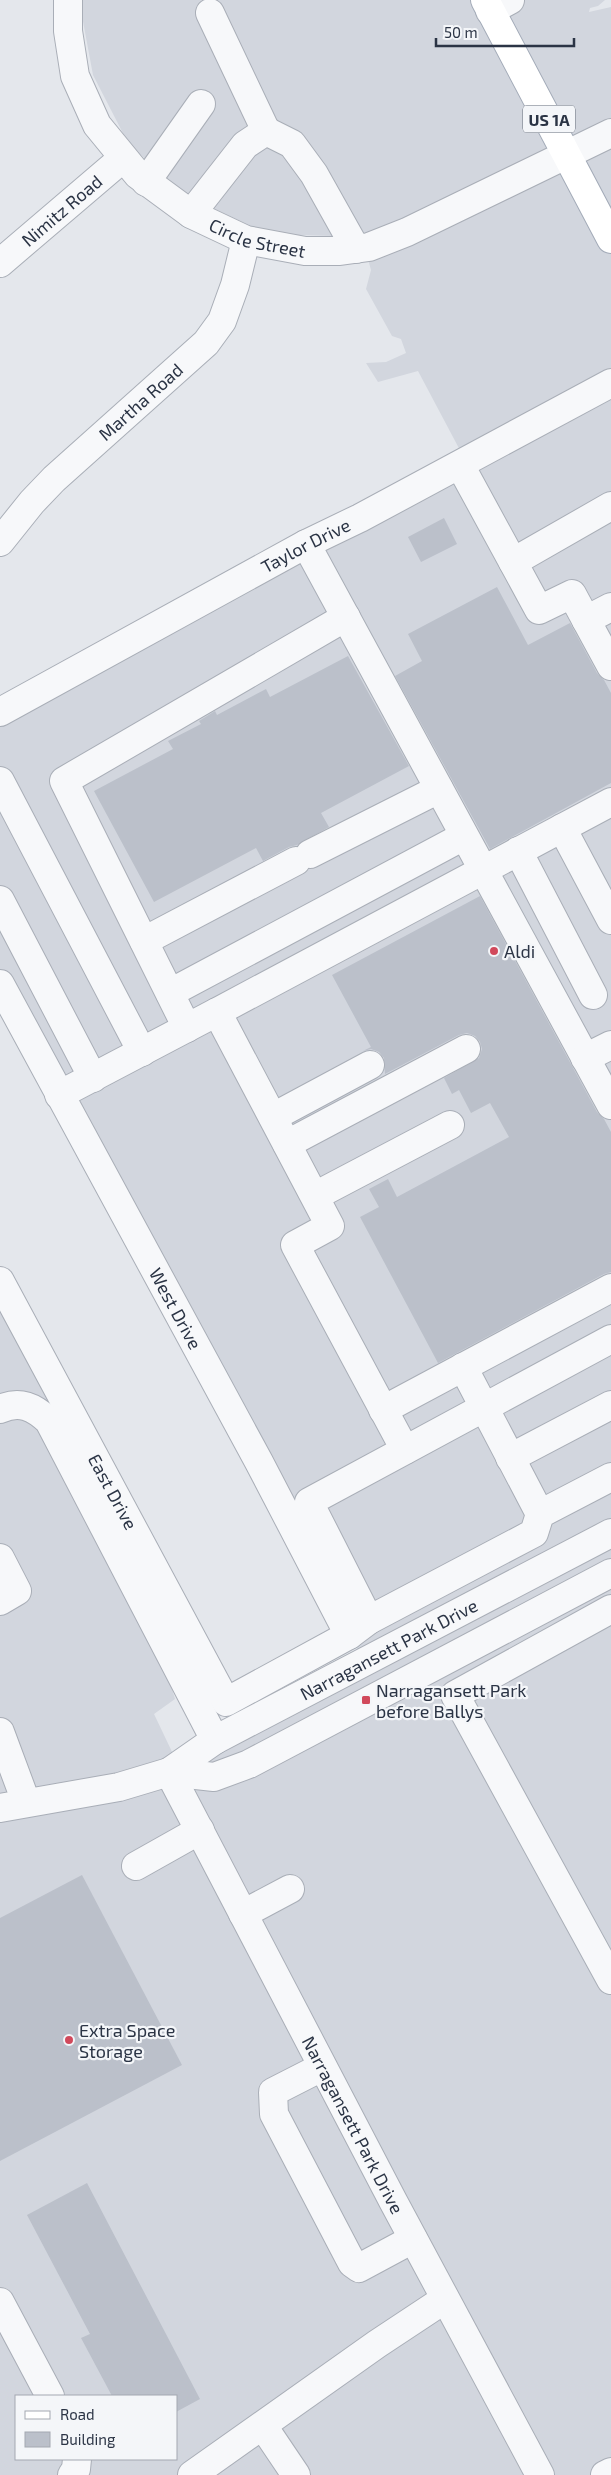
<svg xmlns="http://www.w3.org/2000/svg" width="611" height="2475" viewBox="0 0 611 2475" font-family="'Exo 2',sans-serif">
<rect width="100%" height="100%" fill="#e4e7ec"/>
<path fill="#d2d6de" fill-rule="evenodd" d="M 79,0 L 605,0 L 598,6 L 590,8 L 589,12 L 611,7 L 611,2466 L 594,2475 L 0,2475 L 0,1291 L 31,1349 L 169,1679 L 175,1699 L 154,1714 L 174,1756 L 361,1656 L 0,982 L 0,702 L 462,454 L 418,371 L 378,382 L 366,363 L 386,362 L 406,353 L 401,339 L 392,336 L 366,289 L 371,270 L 363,241 L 364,237 L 268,234 L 183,194 L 128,143 L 93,75 ZM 16,2396 L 176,2396 L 176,2459 L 16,2459 Z"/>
<g fill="#bbc0ca">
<polygon points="444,518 457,544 421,562 408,537"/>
<polygon points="497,587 528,645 570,623 597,673 604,680 611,693 611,783 490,849 395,676 422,661 408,634"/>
<polygon points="348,656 409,766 321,813 329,827 297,845 289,847 263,861 256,848 154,902 94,791 173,749 168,741 201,724 199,721 215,711 217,715 266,689 270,697"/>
<polygon points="480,896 597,1112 604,1119 611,1132 611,1272 604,1274 438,1363 360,1217 379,1207 369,1189 388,1179 397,1197 509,1137 490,1103 471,1113 459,1090 452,1094 444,1078 479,1058 482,1049 480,1042 475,1036 467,1033 459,1035 385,1074 384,1058 379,1052 371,1049 363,1051 371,1047 332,975"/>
<polygon points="82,1875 182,2065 0,2161 0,1918"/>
<polygon points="87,2183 200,2399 176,2412 176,2396 112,2396 81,2338 90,2334 27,2215"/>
</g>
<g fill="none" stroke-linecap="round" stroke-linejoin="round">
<g stroke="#a9aeb7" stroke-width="30">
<g id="minor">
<path id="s1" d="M 68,0 L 68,31 L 75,76 L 97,125 L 138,175 L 191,214 L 246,240 L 305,251 L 340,251 L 369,247 L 407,232 L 611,133"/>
<polyline points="490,11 510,0"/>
<polyline points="210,13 266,131"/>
<polyline points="146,182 201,104"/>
<polyline points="191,214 245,145 266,131 292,144 314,174 356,249"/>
<path id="s2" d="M 0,263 L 123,158"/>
<polyline points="460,465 539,610 572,594 586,620"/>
<path id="s3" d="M 0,542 L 32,502 L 54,479 L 206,343 L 222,321 L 235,285 L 246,240"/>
<polyline points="306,544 611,1105"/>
<polyline points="513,562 611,506"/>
<polyline points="611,607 586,620 611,666"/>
<path id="s4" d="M 0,712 L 306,544 L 360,518 L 611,383"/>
<polyline points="0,781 142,1052"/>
<polyline points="562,828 611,920"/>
<polyline points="518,851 593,995"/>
<polyline points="310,854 439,789"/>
<polyline points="0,900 93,1078"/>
<polyline points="144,941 296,861"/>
<path id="s5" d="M 0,984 L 259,1462 L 349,1635"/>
<polyline points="170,993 464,836"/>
<polyline points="217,1012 611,802"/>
<polyline points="187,1028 64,781 346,617"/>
<polyline points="585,1058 611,1045"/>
<polyline points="59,1095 217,1012 330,1226 295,1245 405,1450"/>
<polyline points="273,1117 370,1065"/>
<polyline points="287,1144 466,1049"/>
<polyline points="315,1196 450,1125"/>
<path id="s6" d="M 0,1281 L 226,1702 L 349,1635 L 369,1620 L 534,1533 L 540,1514 L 611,1477"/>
<polyline points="463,1367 540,1514"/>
<path d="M 0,1409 C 20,1400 34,1407 49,1421 L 215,1740"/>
<polyline points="383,1410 611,1288"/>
<polyline points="510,1458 611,1405"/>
<polyline points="0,1558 17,1591 0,1601"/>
<polyline points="611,1609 455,1695 611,1980"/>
<polyline points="369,1620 309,1502 611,1339"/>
<polyline points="0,1732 26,1802"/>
<path id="s7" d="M 169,1772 L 393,2201 L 540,2475"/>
<polyline points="169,1772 214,1777 249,1764 611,1573"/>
<path id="s8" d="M 0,1808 L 119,1787 L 169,1772 L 215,1740 L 611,1533"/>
<polyline points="136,1866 200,1830"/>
<polyline points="243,1914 290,1889"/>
<polyline points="322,2067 273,2092 274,2114 352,2263 359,2268 413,2239"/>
<polyline points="0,2302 50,2396"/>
<polyline points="263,2426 296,2475"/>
<polyline points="72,2475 76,2469 77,2459"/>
<polyline points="192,2475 377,2344 445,2299"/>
<polyline points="605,2475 611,2472"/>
</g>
</g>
<g stroke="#a3abb8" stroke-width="30">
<polyline id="major" points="485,0 611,239"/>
</g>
<use href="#minor" stroke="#f7f8fa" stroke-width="28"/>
<use href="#major" stroke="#fff" stroke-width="28"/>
</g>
<g fill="#d1495b" stroke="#f4f6f9" stroke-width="2">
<circle cx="494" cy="951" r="5"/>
<rect x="361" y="1695" width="10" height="10" rx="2.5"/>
<circle cx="69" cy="2040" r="5"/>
</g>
<g text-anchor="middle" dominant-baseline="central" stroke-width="4.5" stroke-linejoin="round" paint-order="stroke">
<rect fill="#f4f6f9" stroke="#676e7b" stroke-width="1" x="523" y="105.5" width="52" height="27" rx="4"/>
<g font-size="16" font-weight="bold" fill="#2b3445">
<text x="549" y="119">US 1A</text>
</g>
<g font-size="18" fill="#2b3445" stroke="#f4f6f9">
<text stroke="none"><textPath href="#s2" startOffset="81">Nimitz Road</textPath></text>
<text stroke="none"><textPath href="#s1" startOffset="332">Circle Street</textPath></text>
<text stroke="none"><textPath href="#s3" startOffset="199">Martha Road</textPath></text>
<text stroke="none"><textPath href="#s4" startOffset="348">Taylor Drive</textPath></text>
<text stroke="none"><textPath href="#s5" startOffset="369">West Drive</textPath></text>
<text stroke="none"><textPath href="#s6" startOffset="239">East Drive</textPath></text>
<text stroke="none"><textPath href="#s8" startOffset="425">Narragansett Park Drive</textPath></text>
<text stroke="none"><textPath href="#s7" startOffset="398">Narragansett Park Drive</textPath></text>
</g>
<g font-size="18" fill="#2b3445" stroke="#f4f6f9" text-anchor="start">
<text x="504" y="951">Aldi</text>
<text x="376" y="1690">Narragansett Park<tspan x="376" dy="21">before Ballys</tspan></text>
<text x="79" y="2030">Extra Space<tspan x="79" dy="21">Storage</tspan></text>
</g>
</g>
<rect x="15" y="2395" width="162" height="65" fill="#f4f6f9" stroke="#a4a8b1"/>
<rect x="25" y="2411" width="25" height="8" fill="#ffffff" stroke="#a4a8b1"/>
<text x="60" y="2420" font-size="15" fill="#2b3445">Road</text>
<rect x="25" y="2432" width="25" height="15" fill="#bbc0ca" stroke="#a4a8b1"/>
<text x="60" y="2445" font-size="15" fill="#2b3445">Building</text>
<path d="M436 38v8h138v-8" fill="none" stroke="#2b3445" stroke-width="2.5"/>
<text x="444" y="38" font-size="15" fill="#2b3445" stroke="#f4f6f9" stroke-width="4" paint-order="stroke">50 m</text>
</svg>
